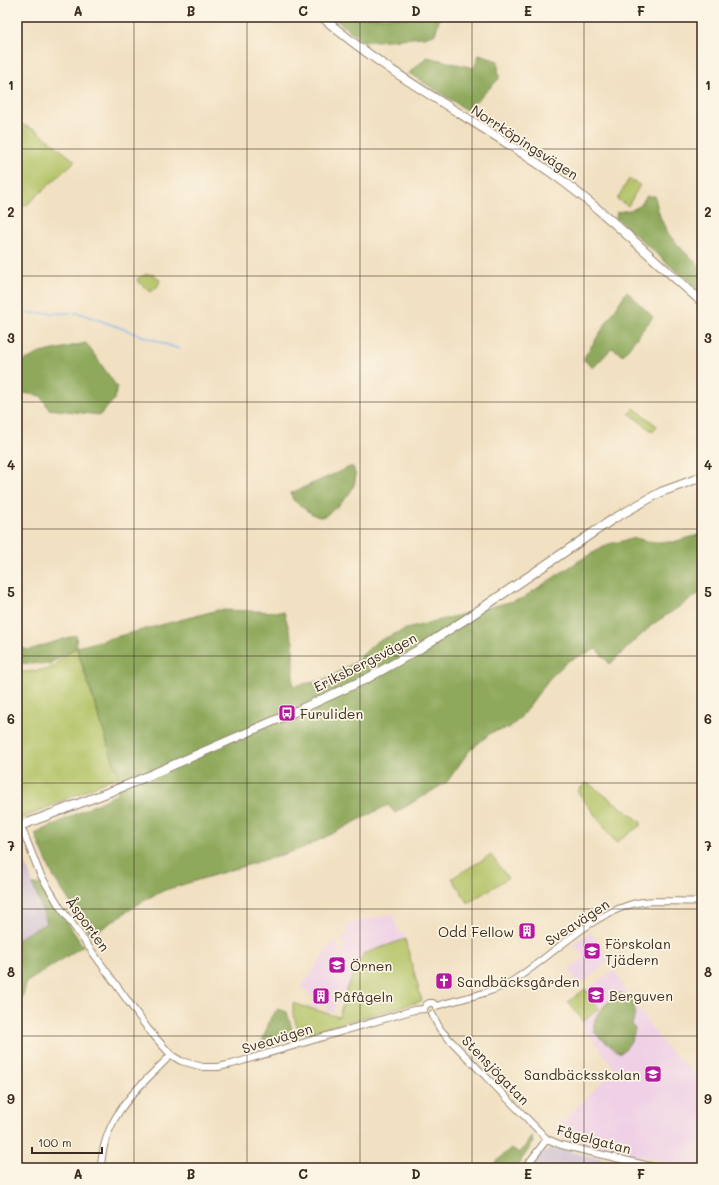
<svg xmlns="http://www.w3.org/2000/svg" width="719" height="1185" viewBox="0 0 719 1185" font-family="Mali,sans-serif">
<rect width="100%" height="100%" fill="#fcf5e5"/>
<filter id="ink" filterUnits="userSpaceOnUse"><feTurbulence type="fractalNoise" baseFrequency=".025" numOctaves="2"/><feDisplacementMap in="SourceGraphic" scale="8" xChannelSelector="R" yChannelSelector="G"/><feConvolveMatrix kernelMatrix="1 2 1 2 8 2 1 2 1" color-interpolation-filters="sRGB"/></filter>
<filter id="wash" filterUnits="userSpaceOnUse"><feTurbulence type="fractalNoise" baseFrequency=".012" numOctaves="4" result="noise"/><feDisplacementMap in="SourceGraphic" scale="16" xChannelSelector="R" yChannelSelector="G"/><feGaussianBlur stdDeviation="0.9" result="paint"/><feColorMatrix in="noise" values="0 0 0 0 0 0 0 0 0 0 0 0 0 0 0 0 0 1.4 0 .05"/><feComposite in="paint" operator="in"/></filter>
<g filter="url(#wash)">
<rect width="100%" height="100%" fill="#f1e0c1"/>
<g fill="#efd0e6">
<polygon points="393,914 399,933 403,932 405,939 363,954 342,1003 337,1002 333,1013 326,1011 329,1002 323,999 319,1009 311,1007 314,997 309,995 307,990 300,988 335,940 339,943 336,946 339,952 343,951 343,947 345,946 341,938 348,934 345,929 349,928 347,924"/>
<polygon points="590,932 611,960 579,985 568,970 584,958 574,944"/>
<polygon points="614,970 625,989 583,1021 568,1002"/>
<polygon points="625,990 666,1047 702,1079 702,1168 685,1166 562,1138 553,1131 615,1069 581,1024"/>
</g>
<g fill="#cdbed2">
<polygon points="17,839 47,923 17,939"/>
<polygon points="552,1147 642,1168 532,1168 539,1157"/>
</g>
<g fill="#b3c366" stroke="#777642">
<polygon points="17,123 36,130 75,161 28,204 17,210"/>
<polygon points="629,179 640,185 628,206 617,199"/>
<polygon points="147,274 154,275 160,280 158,286 151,292 137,281 138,278"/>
<polygon points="634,408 657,426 653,432 629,413"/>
<polygon points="76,647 118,776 17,821 17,673 49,669"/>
<polygon points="586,783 592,786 641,822 641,825 616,843 577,791"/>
<polygon points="491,855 508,878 468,903 452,878"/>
<polygon points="405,939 422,1001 311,1032 308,1024 297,1027 293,1014 293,1003 339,1017 346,990 363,954"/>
<polygon points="585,989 587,992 594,993 597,997 593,1001 599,1009 583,1021 568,1002"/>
</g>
<g fill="#8ea95b" stroke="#646a3c">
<polygon points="332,17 440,17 435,34 424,37 364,42"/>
<polygon points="479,55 498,61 499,79 467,110 409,73 427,57 474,68"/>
<path d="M 646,196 L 655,196 C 661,233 676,244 702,268 L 702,294 L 616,218 L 617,212 C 632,209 639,211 646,196 Z"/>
<polygon points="627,291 653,317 623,355 612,348 593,368 584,360 585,356"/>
<polygon points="86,343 117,387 114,400 100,415 49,409 41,396 17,392 17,364 40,353"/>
<path d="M 350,467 L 353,467 C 361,484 347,499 334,509 C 330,512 325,517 320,517 C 312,516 300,505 293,500 L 291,493 Z"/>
<polygon points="702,534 702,592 653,624 610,664 596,649 568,661 549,679 520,718 509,728 492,732 469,751 447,782 395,813 388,805 304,848 165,890 146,899 92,935 54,878 35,834 117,794 118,776 77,647 49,664 17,663 17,647 29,650 76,635 77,647 218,610 284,612 293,642 293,686 325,680 355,662 376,642 406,629 521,599 582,559 609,544 635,538 651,542 673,542"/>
<polygon points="41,884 83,946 27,982 22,999 17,998 17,939 47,923 33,885"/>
<path d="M 620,993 L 633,1000 C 636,1011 635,1015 632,1025 L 635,1029 C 633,1039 629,1046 621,1053 C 615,1051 612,1047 606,1042 C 602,1039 597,1037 595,1032 C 588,1017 610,1000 620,993 Z"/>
<polygon points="278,1009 287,1012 294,1036 260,1047 271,1017"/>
<polygon points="532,1136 533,1143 516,1168 489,1168 511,1148 520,1153"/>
</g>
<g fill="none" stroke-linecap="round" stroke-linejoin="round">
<polyline stroke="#7fb6ef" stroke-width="1.5" points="17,313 79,313 179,349"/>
</g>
</g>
<g filter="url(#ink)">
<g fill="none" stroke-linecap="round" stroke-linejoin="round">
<g stroke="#968570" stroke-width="8">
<g id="minor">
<polyline points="21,826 40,874 60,907 148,1029 171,1055 181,1061 203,1067 218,1067 232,1064 414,1010 424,1009"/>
<path d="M 436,1006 C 461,998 492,994 514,980 C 552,956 585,919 629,905 C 652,898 678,903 702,901"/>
<polyline points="424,1009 426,1005 429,1003 433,1003 436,1006"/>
<polyline points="432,1014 440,1029 450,1040 547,1139 561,1145 658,1168"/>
<path d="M 101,1168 C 103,1116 137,1089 171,1055"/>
<polyline points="525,1168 547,1139"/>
</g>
</g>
<g stroke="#968570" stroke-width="10">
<g id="major">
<path d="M 322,17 C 393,79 477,120 553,174 C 606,212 652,259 702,302"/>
<polyline points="17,827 125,786 301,709 368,678 418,650 466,619 613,519 661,492 702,477"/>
</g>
</g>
<use href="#minor" stroke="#fff" stroke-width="6"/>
<use href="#major" stroke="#fff" stroke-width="8"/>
</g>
</g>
<path fill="none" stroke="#3b2a1e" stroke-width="1" stroke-opacity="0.55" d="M 134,17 L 134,1168M 247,17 L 247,1168M 360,17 L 360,1168M 472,17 L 472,1168M 584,17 L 584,1168M 17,149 L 702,149M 17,276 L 702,276M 17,402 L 702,402M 17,529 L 702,529M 17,656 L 702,656M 17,783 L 702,783M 17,909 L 702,909M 17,1036 L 702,1036"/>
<defs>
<g id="bus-square" transform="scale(0.9)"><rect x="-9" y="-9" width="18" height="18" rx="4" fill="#b5179e" stroke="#fcf5e5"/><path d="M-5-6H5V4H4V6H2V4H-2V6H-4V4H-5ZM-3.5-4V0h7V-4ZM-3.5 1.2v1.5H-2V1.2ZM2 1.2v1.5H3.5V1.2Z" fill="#fff"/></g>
<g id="building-square" transform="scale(0.9)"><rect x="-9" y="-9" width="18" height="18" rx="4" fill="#b5179e" stroke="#fcf5e5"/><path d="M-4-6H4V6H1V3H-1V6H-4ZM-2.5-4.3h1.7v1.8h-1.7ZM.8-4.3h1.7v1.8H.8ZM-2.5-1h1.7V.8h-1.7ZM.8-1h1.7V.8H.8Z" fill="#fff"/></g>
<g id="school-square" transform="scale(0.9)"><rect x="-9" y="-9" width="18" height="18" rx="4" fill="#b5179e" stroke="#fcf5e5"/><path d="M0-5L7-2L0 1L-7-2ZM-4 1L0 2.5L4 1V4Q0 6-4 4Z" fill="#fff"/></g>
<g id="church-square" transform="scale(0.9)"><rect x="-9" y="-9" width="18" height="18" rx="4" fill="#b5179e" stroke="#fcf5e5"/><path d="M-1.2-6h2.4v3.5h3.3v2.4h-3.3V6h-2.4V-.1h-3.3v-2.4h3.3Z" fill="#fff"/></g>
</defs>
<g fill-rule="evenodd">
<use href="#bus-square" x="287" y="713"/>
<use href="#building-square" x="527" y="931"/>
<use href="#school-square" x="592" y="951"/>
<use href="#school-square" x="337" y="965"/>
<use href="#church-square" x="444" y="981"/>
<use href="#school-square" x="596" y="995"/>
<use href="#building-square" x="321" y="996"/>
<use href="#school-square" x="653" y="1074"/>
</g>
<g text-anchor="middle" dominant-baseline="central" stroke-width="3.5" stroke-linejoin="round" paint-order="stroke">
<g font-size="14" fill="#3b2a1e" stroke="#fcf5e5">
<text transform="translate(525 142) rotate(33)">Norrköpingsvägen</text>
<text transform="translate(365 662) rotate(-27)">Eriksbergsvägen</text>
<text transform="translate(577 922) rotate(-33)">Sveavägen</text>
<text transform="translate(88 924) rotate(54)">Åsporten</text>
<text transform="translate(277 1038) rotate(-17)">Sveavägen</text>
<text transform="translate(496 1070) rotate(46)">Stensjögatan</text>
<text transform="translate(594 1139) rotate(15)">Fågelgatan</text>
</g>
<g font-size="14" fill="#3b2a1e" stroke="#fcf5e5" text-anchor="start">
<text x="300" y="713">Furuliden</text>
<text x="514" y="931" text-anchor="end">Odd Fellow</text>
<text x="605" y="943">Förskolan<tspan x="605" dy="16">Tjädern</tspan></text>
<text x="350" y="965">Örnen</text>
<text x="457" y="981">Sandbäcksgården</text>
<text x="609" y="995">Berguven</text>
<text x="334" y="996">Påfågeln</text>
<text x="640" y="1074" text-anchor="end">Sandbäcksskolan</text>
</g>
</g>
<rect width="719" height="1185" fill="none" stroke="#fcf5e5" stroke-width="44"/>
<path d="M32 1147v6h70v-6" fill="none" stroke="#3b2a1e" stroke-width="2"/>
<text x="38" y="1147" font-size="12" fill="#3b2a1e" stroke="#fcf5e5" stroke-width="3" paint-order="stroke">100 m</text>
<rect x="22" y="22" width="675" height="1141" fill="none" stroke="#3b2a1e" stroke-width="1.5"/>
<g font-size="13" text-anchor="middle" font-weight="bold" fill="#3b2a1e">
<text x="78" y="16">A</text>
<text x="191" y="16">B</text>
<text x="303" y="16">C</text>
<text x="416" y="16">D</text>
<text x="528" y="16">E</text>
<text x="641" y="16">F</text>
<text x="11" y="90">1</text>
<text x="708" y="90">1</text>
<text x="11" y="217">2</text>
<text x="708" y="217">2</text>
<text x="11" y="343">3</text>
<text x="708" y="343">3</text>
<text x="11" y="470">4</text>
<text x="708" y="470">4</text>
<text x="11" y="597">5</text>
<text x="708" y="597">5</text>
<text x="11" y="724">6</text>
<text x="708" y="724">6</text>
<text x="11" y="851">7</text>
<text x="708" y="851">7</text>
<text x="11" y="977">8</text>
<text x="708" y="977">8</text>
<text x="11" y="1104">9</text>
<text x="708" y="1104">9</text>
<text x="78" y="1179">A</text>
<text x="191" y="1179">B</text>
<text x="303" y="1179">C</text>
<text x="416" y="1179">D</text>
<text x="528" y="1179">E</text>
<text x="641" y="1179">F</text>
</g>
</svg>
